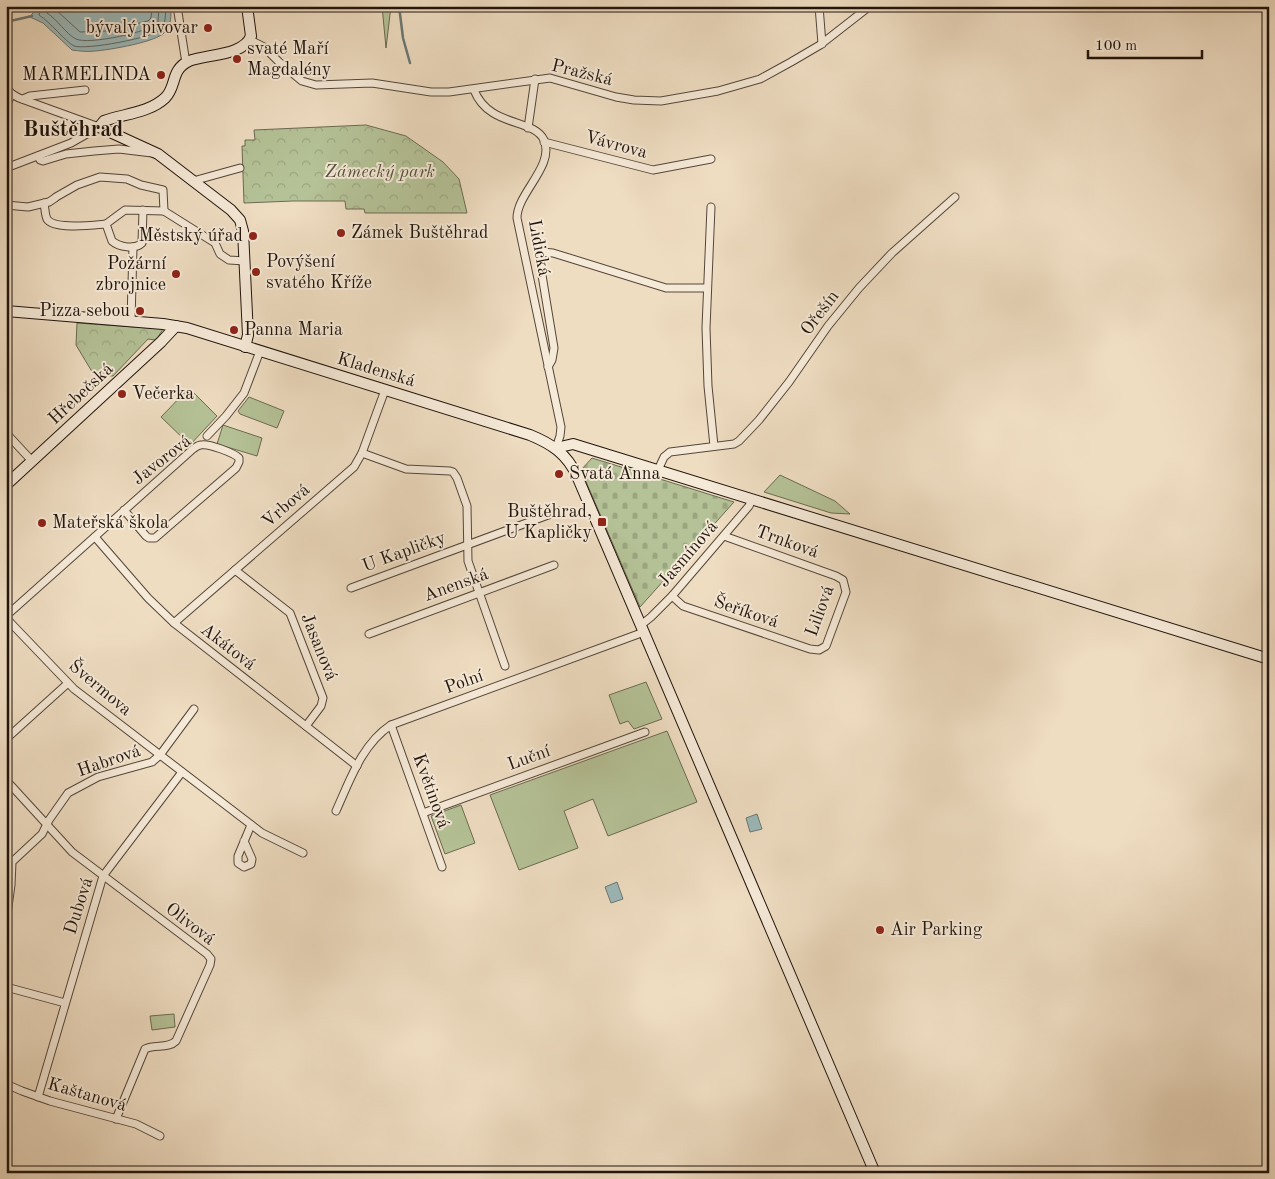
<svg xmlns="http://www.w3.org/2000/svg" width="1275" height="1179" viewBox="0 0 1275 1179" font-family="'Old Standard TT',serif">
<defs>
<pattern id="cemetery-stones" width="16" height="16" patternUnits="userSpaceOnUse" patternTransform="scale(1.25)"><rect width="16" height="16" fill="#b5c297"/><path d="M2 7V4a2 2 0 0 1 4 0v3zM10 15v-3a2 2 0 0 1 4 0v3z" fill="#9ba681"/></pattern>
<pattern id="park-crowns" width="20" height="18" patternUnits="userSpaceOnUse" patternTransform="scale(1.25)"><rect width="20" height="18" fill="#b5c297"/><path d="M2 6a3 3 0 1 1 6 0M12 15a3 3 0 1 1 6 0" fill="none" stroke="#9ba681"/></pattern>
</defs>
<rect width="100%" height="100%" fill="#efddc2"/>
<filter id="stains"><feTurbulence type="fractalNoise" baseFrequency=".004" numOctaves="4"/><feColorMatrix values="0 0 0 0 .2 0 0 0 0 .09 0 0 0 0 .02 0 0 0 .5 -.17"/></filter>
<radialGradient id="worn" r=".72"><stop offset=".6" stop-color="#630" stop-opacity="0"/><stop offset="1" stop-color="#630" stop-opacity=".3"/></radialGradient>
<g fill="#b5c297" stroke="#6b6b52">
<polygon points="382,6 391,6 386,48"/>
<polygon points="189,388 217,416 190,445 161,417"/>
<polygon points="249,397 284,411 277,428 240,414 238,411"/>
<polygon points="223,425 262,438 257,456 217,444"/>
<polygon points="780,475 835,501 850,514 831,513 764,492"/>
<polygon points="646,682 662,719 634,729 628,721 620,724 609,695"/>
<polygon points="667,731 697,802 608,836 593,799 564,811 578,848 519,870 490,795"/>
<polygon points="461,805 475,843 445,854 431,816"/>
<polygon points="174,1014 175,1027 152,1030 150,1016"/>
</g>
<polygon fill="url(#cemetery-stones)" stroke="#6b6b52" points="592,458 734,502 640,607 581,470"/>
<g fill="url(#park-crowns)" stroke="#6b6b52">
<polygon points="366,125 406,136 443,162 459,179 467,213 365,213 364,209 346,209 345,201 293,201 244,203 242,146 245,146 245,140 255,140 254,130"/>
<polygon points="77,323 163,329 156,340 148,339 113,376 94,375 76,345"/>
</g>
<g fill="#9cbabb" stroke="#6b7875">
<path d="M 38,6 L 170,6 C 172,15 171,25 165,32 C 157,42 109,50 95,51 C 87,52 79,51 72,50 L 43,23 L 30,17 Z"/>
<polygon points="757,814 762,829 750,832 746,818"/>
<polygon points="617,882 623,899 611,903 605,887"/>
</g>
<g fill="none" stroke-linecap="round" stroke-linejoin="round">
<g stroke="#5e6764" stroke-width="1">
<path d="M 41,6 L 39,15 C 50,22 66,42 74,46 C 86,50 153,38 161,29 C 166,23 166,13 165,6"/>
<path d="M 47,6 L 47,13 C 57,19 66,34 76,39 C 88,45 152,32 158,22 L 159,6"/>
<polyline points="55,6 55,9 80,32 107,31 148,21 151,18 152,6"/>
</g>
<g stroke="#6b7875" stroke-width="2.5">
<polyline points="399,6 403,38 410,63"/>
<polyline points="6,22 32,16"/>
</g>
<g stroke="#54463a" stroke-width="9">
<g id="street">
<polyline points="177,6 186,63"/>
<polyline points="819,6 822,44"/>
<polyline points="250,40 264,47 279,62 302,81 316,85 372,83 431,92 449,92 550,78 616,97 634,100 661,101 718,91 760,79 791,62 820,45 870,6"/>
<polyline points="6,88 12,94 19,98 99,127"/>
<path d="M 474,90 C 489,128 534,118 544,140 C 555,166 517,193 517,218 L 561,427 L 560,436 L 556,448"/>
<polyline points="23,99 30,96 85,90"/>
<polyline points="6,105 12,94"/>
<polyline points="528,128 535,79"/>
<polyline points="544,142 653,170 711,159"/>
<polyline points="38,156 40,160 43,161 66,154 94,151 119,149 152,153"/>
<polyline points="6,168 71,143 99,127"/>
<polyline points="193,181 240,168"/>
<polyline points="56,197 77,185 100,177 127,179 141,185 163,190 164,211"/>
<path d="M 44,203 C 45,208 45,215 47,219 C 54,230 94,225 106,224 L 112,241 C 119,247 135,250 142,243 L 143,210"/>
<polyline points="6,205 28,207 49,202 55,198"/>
<polyline points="711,207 706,328 708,386 714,446"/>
<polyline points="106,224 125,210 164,211 215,243 220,254 229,260 245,261"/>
<polyline points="131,321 133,247"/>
<polyline points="548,367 552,360 554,348 540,263 542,252 553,253 666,288 707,288"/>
<polyline points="6,433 32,461"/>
<polyline points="207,436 226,416 244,393 260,351"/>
<polyline points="362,453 406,469 450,471 453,472 457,478 467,506 468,561 505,666"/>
<polyline points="658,470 664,457 670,452 734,444 739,441 759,420 789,382 828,326 859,288 892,253 955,197"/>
<polyline points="95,537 148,598 174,623 357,766"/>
<polyline points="235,570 290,613 323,698 321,706 306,726"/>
<polyline points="351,588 559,511"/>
<polyline points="672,596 683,606 810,649 819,650 826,646 846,592 843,580 836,576 724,536"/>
<path d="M 6,616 L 193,449 C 196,447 198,445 201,445 C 208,443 234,453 239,458 L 239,462 L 236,468 L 155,538 L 149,538 L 146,536 L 124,510"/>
<polyline points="6,618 74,689 262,833 303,853"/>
<polyline points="174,623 354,467 362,453 385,390"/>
<polyline points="641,625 651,617 672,596 749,506 752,499"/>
<polyline points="369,634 554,565"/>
<polyline points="391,725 442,867"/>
<polyline points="6,739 67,684"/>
<path d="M 6,780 L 72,852 L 207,954 L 211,959 L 210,965 L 176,1041 C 168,1049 155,1044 145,1049 L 116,1119"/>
<path d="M 336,811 C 350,780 362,744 391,725 L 644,632"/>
<polyline points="423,813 645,732"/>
<polyline points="244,841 252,859 251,864 244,867 238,863 238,856 251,825"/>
<polyline points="6,922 11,885 12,862 42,834 49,820 68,793 98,777 152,762 160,755 194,709"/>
<polyline points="6,987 65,1003"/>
<polyline points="6,1084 22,1091 50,1101 136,1124 160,1136"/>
<polyline points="38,1097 103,876 182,772"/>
</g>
</g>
<g stroke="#21140c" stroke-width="12">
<g id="secondary">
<path d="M 6,311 L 163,324 L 187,328 L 530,435 C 552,444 567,454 577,476 L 875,1173"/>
<path d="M 245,347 L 248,335 L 243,231 L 240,220 L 231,210 L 158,154 L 99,127 L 104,121 C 123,114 149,113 165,98 C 177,87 170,70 189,61 C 206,54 244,56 251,36 L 247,6"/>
<polyline points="556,448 573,444 599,452 1269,659"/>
<polyline points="6,485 161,342 176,326"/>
</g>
</g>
<use href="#street" stroke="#f5e9d7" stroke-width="7"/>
<use href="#secondary" stroke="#f5e9d7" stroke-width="10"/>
</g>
<g fill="#8f2418" stroke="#f5e9d7" stroke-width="2">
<circle cx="208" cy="28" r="5"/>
<circle cx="237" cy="59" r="5"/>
<circle cx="161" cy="75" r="5"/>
<circle cx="341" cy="233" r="5"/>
<circle cx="253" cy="236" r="5"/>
<circle cx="256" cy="272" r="5"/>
<circle cx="176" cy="274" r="5"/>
<circle cx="140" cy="311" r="5"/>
<circle cx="234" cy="330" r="5"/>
<circle cx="122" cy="394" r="5"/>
<circle cx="559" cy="474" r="5"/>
<rect x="597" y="517" width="10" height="10" rx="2.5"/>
<circle cx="42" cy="523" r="5"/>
<circle cx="880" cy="930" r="5"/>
</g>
<g text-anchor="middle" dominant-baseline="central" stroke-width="4" stroke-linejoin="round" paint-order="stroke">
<g font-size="18" fill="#21140c" stroke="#f5e9d7" text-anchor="start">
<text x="198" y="28" text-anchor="end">bývalý pivovar</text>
<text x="247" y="49">svaté Maří<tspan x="247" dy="21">Magdalény</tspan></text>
<text x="151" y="75" text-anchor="end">MARMELINDA</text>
<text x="351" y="233">Zámek Buštěhrad</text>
<text x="243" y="236" text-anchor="end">Městský úřad</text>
<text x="266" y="262">Povýšení<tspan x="266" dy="21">svatého Kříže</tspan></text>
<text x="166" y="264" text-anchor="end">Požární<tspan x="166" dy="21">zbrojnice</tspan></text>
<text x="130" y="311" text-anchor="end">Pizza sebou</text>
<text x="244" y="330">Panna Maria</text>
<text x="132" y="394">Večerka</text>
<text x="569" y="474">Svatá Anna</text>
<text x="592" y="512" text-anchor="end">Buštěhrad,<tspan x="592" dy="21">U Kapličky</tspan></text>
<text x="52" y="523">Mateřská škola</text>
<text x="890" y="930">Air Parking</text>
</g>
<g font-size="18" fill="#21140c" stroke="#f5e9d7">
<text transform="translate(582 73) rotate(14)">Pražská</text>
<text transform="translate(616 145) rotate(15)">Vávrova</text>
<text transform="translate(539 248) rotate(79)">Lidická</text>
<text transform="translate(820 313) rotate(-53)">Ořešín</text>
<text transform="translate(376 370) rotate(17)">Kladenská</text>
<text transform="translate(81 394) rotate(-43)">Hřebečská</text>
<text transform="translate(162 460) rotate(-38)">Javorová</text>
<text transform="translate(286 506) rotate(-41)">Vrbová</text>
<text transform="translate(787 542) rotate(20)">Trnková</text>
<text transform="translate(404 552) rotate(-20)">U Kapličky</text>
<text transform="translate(688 554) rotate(-49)">Jasmínová</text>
<text transform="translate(456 585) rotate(-20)">Anenská</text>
<text transform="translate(820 611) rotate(-70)">Liliová</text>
<text transform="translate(746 612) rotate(19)">Šeříková</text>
<text transform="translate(228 647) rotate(38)">Akátová</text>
<text transform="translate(319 647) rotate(68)">Jasanová</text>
<text transform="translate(464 682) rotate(-20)">Polní</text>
<text transform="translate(100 688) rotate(40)">Švermova</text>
<text transform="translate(529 758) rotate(-20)">Luční</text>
<text transform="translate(109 761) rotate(-19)">Habrová</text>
<text transform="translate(431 791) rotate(70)">Květinová</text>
<text transform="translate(79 906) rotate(-72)">Dubová</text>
<text transform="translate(190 924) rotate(38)">Olivová</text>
<text transform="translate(87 1095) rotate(16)">Kaštanová</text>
</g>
<g font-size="18" font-style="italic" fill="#55513d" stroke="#f5e9d7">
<text x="380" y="172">Zámecký park</text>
</g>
<g font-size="22" font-weight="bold" fill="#21140c" stroke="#f5e9d7">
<text x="73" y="130">Buštěhrad</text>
</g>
</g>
<rect width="1275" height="1179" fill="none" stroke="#efddc2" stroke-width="25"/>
<rect x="8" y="8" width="1260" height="1164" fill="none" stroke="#21140c" stroke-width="2.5"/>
<rect x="12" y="12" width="1250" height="1154" fill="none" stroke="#21140c"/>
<path d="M1088 50v8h114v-8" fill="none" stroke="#21140c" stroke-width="2.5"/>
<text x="1095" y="50" font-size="15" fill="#21140c" stroke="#f5e9d7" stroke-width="4" paint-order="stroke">100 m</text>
<rect width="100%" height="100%" filter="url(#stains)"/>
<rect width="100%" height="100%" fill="url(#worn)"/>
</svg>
